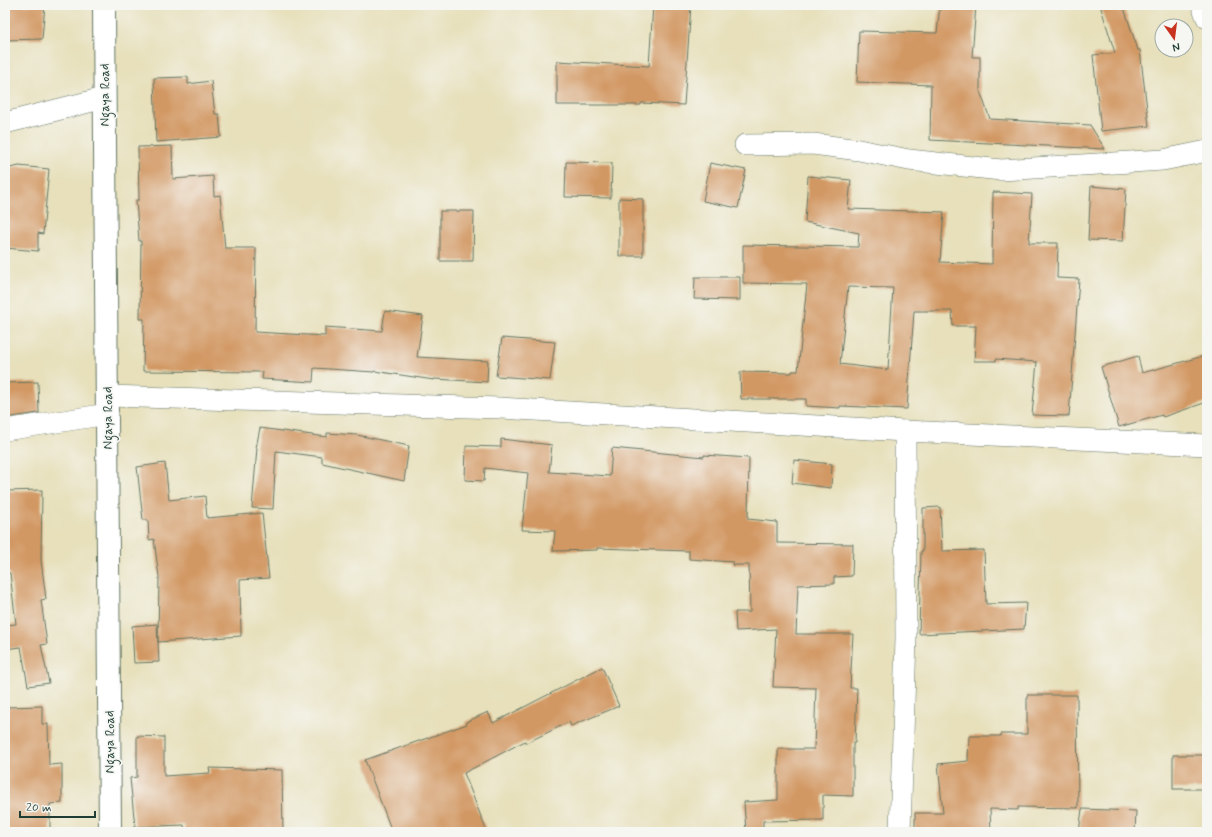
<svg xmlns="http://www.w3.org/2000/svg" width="1212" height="837" viewBox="0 0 1212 837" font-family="Mynerve,sans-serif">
<rect width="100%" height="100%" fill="#f6f6f2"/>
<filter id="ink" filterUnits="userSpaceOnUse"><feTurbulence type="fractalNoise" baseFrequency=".025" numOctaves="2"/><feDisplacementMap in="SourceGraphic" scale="8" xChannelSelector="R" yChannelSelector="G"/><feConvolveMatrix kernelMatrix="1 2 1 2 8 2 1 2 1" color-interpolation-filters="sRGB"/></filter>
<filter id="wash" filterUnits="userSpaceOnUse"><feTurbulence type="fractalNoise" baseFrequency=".012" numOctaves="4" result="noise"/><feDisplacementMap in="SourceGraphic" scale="16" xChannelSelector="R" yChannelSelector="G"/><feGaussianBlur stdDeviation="0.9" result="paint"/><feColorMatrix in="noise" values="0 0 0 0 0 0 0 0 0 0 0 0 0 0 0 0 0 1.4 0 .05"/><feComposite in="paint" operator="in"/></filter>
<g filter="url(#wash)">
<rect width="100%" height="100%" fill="#e7e0bb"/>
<g id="blocks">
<g fill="#d29863" fill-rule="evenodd">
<polygon points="5,5 45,5 42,39 5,40"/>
<polygon points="653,5 691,5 684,105 641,103 641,105 557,105 557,61 649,66"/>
<polygon points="940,5 976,5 972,57 980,57 980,91 990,119 1090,125 1105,149 930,140 931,85 857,82 859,31 937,33"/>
<polygon points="1100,5 1123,5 1138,50 1140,50 1149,126 1101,131 1093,55 1115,53"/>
<polygon points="188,77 188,84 211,81 215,114 219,114 221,137 156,142 154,78"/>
<polygon points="172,146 173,179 213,176 214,196 220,195 225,248 256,248 255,332 325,336 325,327 382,331 385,311 423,316 417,357 488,361 487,382 434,379 434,380 374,371 374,372 314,368 313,382 262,379 263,372 143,371 144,319 140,319 141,241 139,241 136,200 139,200 138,147"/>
<polygon points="566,162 612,163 611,198 565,197"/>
<polygon points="710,163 746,170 738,208 703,201"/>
<polygon points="19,166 49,169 43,234 38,233 38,251 5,248 5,169"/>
<path d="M 808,176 L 851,180 L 848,209 L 944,212 L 940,262 L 992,264 L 993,192 L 1032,194 L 1029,243 L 1058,243 L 1057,278 L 1079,279 L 1069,416 L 1032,415 L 1037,362 L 996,359 L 996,361 L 974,361 L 976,326 L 953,326 L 952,311 L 914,311 L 907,409 L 840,406 L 840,408 L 806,406 L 806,399 L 741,399 L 740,372 L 792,373 L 792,371 L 798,371 L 807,284 L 743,283 L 743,245 L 858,247 L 859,233 L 805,222 ZM 848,287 L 893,288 L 888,370 L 840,364 Z"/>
<polygon points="1091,186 1126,189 1123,241 1088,240"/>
<polygon points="619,198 643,199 643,256 619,256"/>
<polygon points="440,211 474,211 473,261 440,261"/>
<polygon points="695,277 740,277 740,300 694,299"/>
<polygon points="502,338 555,342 550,380 496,376"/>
<polygon points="1207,355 1207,402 1163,417 1162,415 1119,427 1101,367 1138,356 1142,373"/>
<polygon points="38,382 39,413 5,418 5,383"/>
<polygon points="260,428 327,437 327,433 357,435 409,446 404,481 322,463 322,457 276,451 273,509 252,508 257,448 256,448"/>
<polygon points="501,439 552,445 549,472 610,476 612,448 704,457 704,455 749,458 748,519 777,522 777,543 853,544 852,576 834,577 834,584 798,585 796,634 853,634 850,688 857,688 855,743 853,743 853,796 823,795 823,820 763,821 763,832 746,832 744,802 778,800 778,749 814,749 816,688 773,687 776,629 736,631 735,612 750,612 749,565 732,565 733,562 689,559 689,551 597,548 597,550 553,551 555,531 522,530 528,473 485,468 484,481 465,480 466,446 501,447"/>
<polygon points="794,460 832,464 831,488 792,483"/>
<polygon points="165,463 169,500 205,496 207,518 262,513 269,578 240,580 241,636 158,642 159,577 154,539 149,540 148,520 143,520 137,467"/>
<polygon points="42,490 41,560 46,599 41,600 47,644 41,645 49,683 28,686 21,647 5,649 5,625 16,624 10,573 5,573 5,491"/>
<polygon points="940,507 942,551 984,550 986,604 1026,603 1024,629 919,634 921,551 923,551 923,508"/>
<polygon points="157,624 159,662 134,663 132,626"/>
<polygon points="602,667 619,706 571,726 569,722 526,743 525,741 464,773 487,832 392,832 365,760 467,724 466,722 488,712 493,723"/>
<polygon points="1027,695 1077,695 1078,808 1018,807 1018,810 990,809 991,832 915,832 915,813 943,813 938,764 968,761 969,736 1001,736 1001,734 1027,734"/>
<polygon points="42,706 42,724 48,724 49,765 62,764 62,803 50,804 50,832 5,832 5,707"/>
<polygon points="137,736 164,737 164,776 210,773 209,768 282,770 283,832 185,832 184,825 135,827 130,778 137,777"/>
<rect x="1173" y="755" width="34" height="34"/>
<polygon points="1082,809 1136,811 1135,832 1079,832"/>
</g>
</g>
</g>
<g filter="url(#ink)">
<use href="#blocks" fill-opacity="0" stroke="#657663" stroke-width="1"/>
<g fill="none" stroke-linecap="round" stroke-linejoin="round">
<g stroke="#657663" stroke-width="22">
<g id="minor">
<polyline points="1202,5 1207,18"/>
<polyline points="5,123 104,98"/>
<polyline points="745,145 813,144 859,150 909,160 1001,170 1163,160 1207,151"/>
<polyline points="108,396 500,408 905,431 1207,445"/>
<polyline points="5,430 108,414"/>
<polyline points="900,832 906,638 905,431"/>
</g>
</g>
<g stroke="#657663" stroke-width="24">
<polyline id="tertiary" points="104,5 110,832"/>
</g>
<use href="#minor" stroke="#fff" stroke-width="21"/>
<use href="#tertiary" stroke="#fff" stroke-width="22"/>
</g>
</g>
<g text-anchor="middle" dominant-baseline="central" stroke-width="3.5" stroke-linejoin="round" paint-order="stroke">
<g font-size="13" fill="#1f3d34" stroke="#f6f6f2">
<text transform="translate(105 95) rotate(-90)">Ngaya Road</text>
<text transform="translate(108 418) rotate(-90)">Ngaya Road</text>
<text transform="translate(110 742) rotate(-90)">Ngaya Road</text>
</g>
</g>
<rect width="1212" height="837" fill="none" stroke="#f6f6f2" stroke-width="20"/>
<g transform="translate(1174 38) rotate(166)"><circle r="19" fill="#f6f6f2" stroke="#a0aca6"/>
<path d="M0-3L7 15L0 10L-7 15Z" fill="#c8321e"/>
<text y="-6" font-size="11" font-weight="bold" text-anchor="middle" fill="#1f3d34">N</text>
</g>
<path d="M20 811v6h75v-6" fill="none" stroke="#1f3d34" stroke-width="2"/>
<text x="26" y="811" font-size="12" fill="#1f3d34" stroke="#f6f6f2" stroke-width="3" paint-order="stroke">20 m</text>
</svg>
